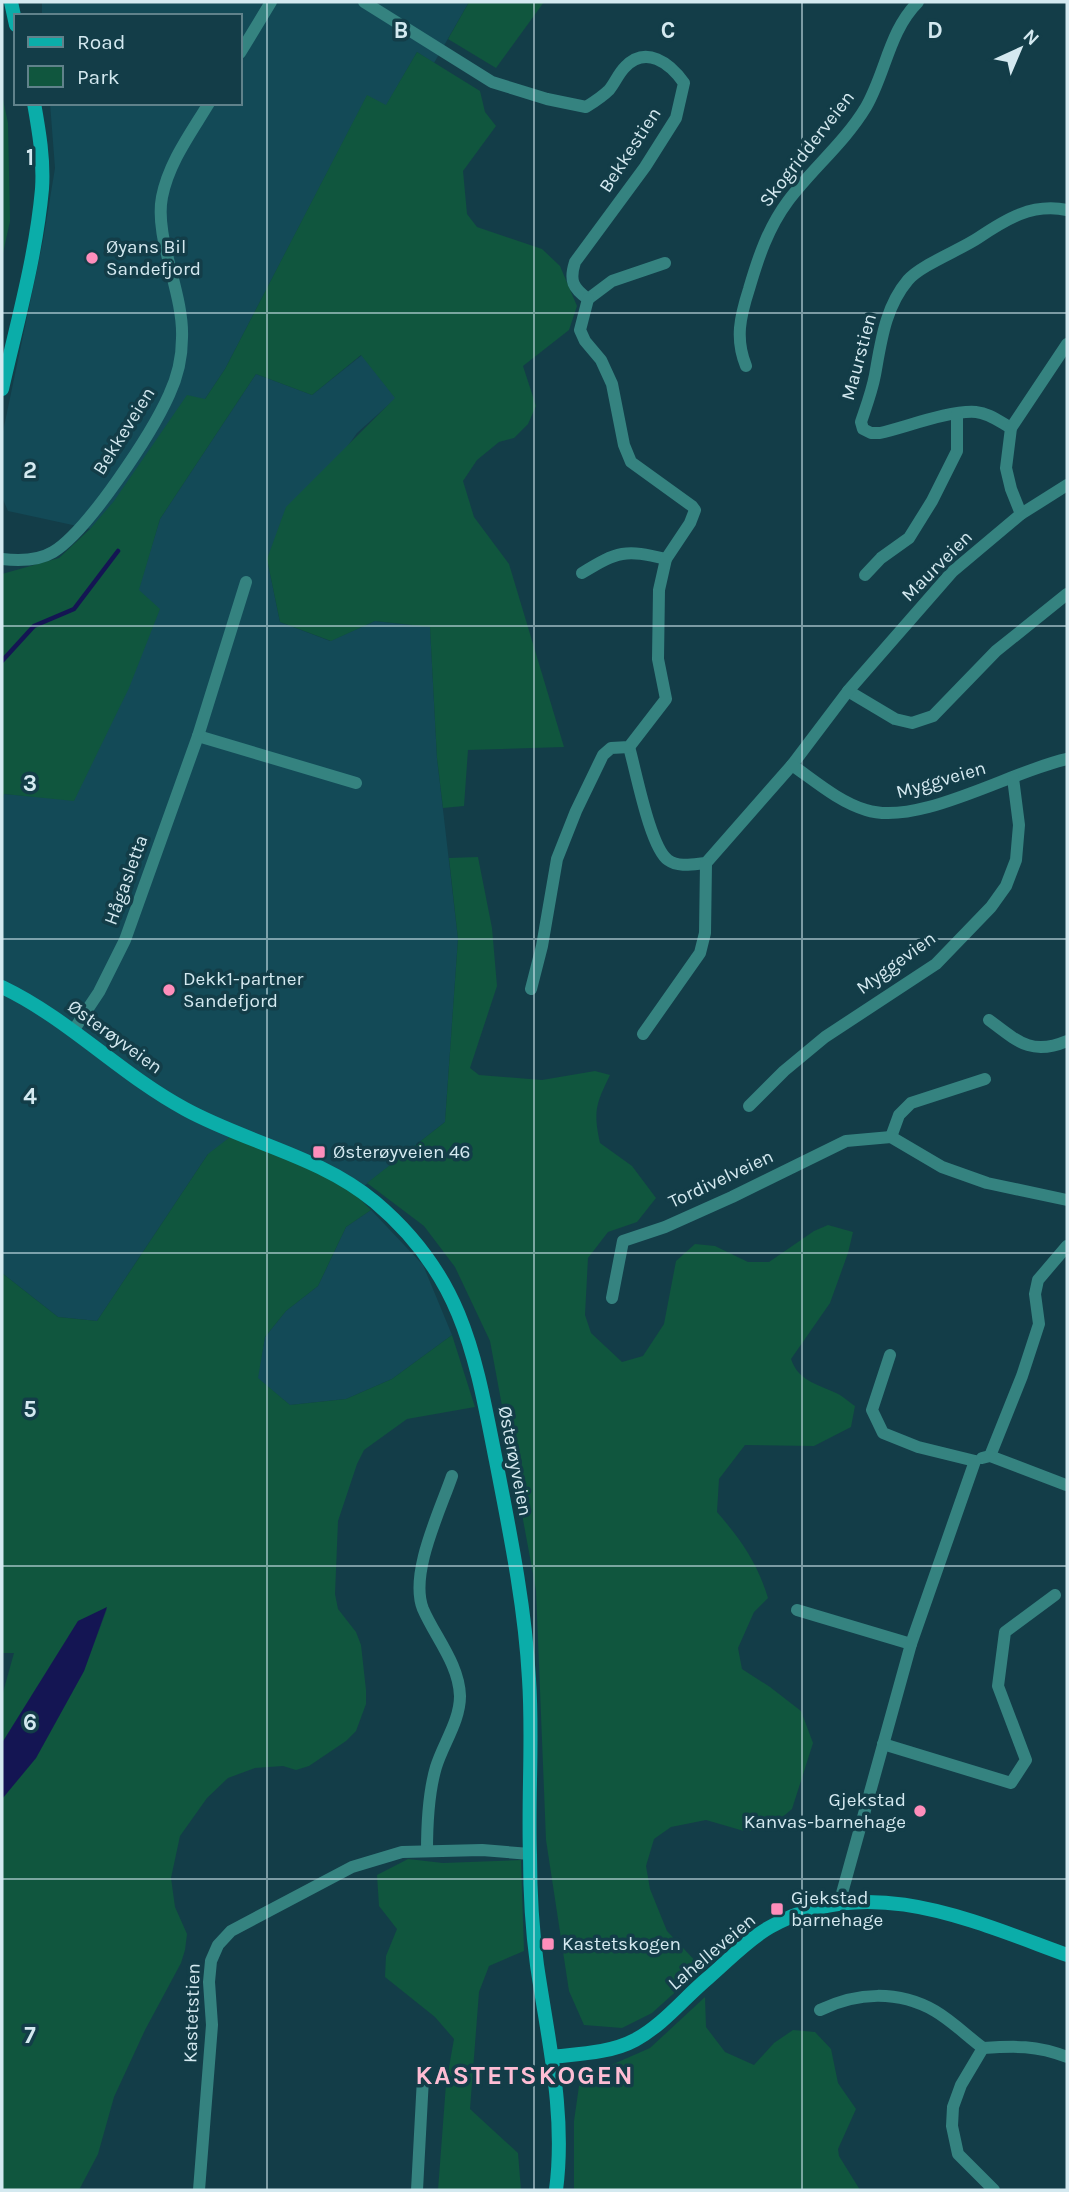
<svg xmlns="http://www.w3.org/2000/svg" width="1069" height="2192" viewBox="0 0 1069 2192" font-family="Karla,sans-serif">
<rect width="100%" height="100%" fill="#133d48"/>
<g fill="#134a57">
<polygon points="42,2 469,2 434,63 417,52 386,106 367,96 225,369 205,399 91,529 8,511 2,497 2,436 43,241 55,168 50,103 240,103 240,16 42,16"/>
<polygon points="362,355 396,398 357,433 267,559 280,622 330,641 375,621 430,627 437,758 458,939 445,1122 359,1190 208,1154 97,1321 58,1317 2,1273 2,801 4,794 74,800 160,519 256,374 312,395"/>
<polygon points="371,1210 423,1265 452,1335 392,1379 346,1399 290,1405 257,1378 265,1337 286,1311 318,1286 346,1227"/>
</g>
<g fill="#10563e">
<polygon points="469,2 544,2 496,68 448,39"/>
<polygon points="417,52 480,91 485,112 496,126 463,171 467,214 477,227 542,249 560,266 577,306 569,330 523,366 536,406 528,424 514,438 499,442 477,460 463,481 474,517 509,564 564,747 468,750 464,806 443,808 437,758 430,627 375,621 331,641 280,622 267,559 286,507 395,398 361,355 312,395 256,374 160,519 139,590 160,609 129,688 74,801 4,794 2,801 2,574 59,558 90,529 114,501 187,395 205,399 225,369 367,95 386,105"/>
<polygon points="2,95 8,123 10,221 2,258"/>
<path d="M 478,857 L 492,928 L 497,986 L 470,1068 L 479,1075 L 542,1080 L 595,1071 L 610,1075 C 596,1104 593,1111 600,1143 L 632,1166 L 656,1198 L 637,1222 L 608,1232 L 588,1258 L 585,1315 L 591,1333 L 622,1362 L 643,1356 L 664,1324 L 676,1261 L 695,1244 L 715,1246 L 748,1262 L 769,1262 L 814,1231 L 828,1225 L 853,1232 L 848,1253 L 830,1303 L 791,1359 C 798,1380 816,1384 836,1393 C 843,1396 849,1402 855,1406 L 851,1427 L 814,1446 L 745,1445 L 719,1479 L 717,1512 C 741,1540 757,1562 768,1598 L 754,1612 L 738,1648 L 742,1669 L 770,1687 L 801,1711 L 813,1743 L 792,1809 L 774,1824 L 755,1831 L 744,1831 L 706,1820 L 671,1827 L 654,1839 L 646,1866 L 650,1889 L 667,1931 L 702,1968 L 652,2013 L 622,2028 L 584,2025 L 569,1991 L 546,1840 L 536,1590 L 490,1341 L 455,1267 L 424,1226 L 367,1183 L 445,1122 L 458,939 L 449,858 Z"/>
<polygon points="230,1137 344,1183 371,1210 346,1227 318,1286 286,1311 265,1337 258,1378 290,1405 346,1399 392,1379 452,1335 475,1407 407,1419 364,1450 357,1464 338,1521 335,1594 338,1609 356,1632 361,1645 366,1690 366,1704 356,1731 346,1741 309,1766 296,1770 283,1766 255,1768 228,1778 207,1798 180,1836 171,1878 175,1907 187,1934 185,1950 181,1963 145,2030 114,2097 98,2154 79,2190 2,2190 2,1799 36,1758 84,1671 107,1609 78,1621 2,1743 2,1696 14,1653 2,1653 2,1273 58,1317 97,1321 208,1154"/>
<polygon points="408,1859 443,1863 521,1860 524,1951 489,1966 479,1992 470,2109 518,2153 521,2190 438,2190 446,2084 454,2039 435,2017 385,1977 386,1956 397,1929 379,1906 377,1875"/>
<polygon points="705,1997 706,2027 725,2052 754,2065 774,2043 793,2030 815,2032 831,2049 838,2083 856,2109 838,2149 839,2156 860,2190 574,2190 574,2121 579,2086 602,2069 650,2048"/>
</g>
<polygon fill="#141553" points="107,1607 84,1671 36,1758 2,1799 2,1743 78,1621"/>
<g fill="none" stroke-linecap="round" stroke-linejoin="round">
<polyline stroke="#141553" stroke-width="4.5" points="2,661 34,626 74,609 118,551"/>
<g stroke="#358380" stroke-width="12">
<path d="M 364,2 L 492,82 L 547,99 L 586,107 C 594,102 602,97 609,90 C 615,83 618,74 625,67 C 646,45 670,63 684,83 L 676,118 L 645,167 L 575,262 C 569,281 573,288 588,299 L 612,281 L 665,263"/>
<polyline points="240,53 271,2"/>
<path d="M 746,366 C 735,339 740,317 749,289 C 758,258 768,228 788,201 C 812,169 845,142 866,107 C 886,72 889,31 918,2"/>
<path d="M 1011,428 C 1000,422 989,413 976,412 C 950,410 906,427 880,433 L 871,433 L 863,429 L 861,422 C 866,407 872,391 875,375 C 881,342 885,307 908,280 C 921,265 960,250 978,238 C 1006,219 1032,203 1067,210"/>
<polyline points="1021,514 1011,489 1006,468 1011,428 1067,344"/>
<path d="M 2,559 C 19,561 38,561 53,552 C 88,531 152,433 169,395 C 177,378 182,357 182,338 C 184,293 154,238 162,197 C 169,162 191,133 209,103"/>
<path d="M 582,573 C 618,551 625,549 666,559"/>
<polyline points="865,575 881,558 909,538 932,501 957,451 957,414"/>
<polyline points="848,691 895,719 912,723 933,716 996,651 1067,594"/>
<polyline points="198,736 356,783"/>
<path d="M 629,747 C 636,771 650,847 668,860 C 679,868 694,864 706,863 L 792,765 L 848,691 L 952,572 L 1021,514 L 1067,485"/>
<path d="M 792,765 C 815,781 839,802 866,810 C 919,827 1013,770 1067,759"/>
<polyline points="531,989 542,946 557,859 576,811 603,755 611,748 629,747 666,699 658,659 659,590 666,559 690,523 695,510 692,506 631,462 624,445 612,384 601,360 585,341 580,330 588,299"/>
<path d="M 989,1020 C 1017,1041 1031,1056 1067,1041"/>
<polyline points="73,1031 99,992 125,940 198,736 246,582"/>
<polyline points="643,1034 700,953 705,933 706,863"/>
<polyline points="749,1106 784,1071 825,1037 936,964 991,907 1006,886 1016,860 1019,825 1013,778"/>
<polyline points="891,1137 899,1115 911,1103 985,1079"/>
<polyline points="612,1298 623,1241 665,1227 732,1197 846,1141 891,1137 942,1167 987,1183 1067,1200"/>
<polyline points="990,1456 1022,1376 1039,1324 1035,1294 1038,1280 1067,1246"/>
<polyline points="982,1458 990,1456 1066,1485"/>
<polyline points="797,1610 911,1644"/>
<polyline points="883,1744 1011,1783 1026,1760 998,1686 1005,1632 1055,1595"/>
<path d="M 427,1851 C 427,1823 428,1794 436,1767 C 443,1744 460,1721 460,1696 C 459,1664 435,1637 423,1609 C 409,1574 440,1511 452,1476"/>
<polyline points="839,1904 911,1644 975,1461 918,1447 883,1433 872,1410 890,1355"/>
<path d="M 820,2010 C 857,1992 898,1990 935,2011 C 952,2021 967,2036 983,2048 C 1015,2046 1036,2045 1067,2057"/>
<polyline points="983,2048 961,2085 953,2107 952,2126 958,2154 994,2190"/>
<polyline points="199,2190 212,2025 209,1982 211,1961 218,1945 231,1931 352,1867 402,1852 482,1850 530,1854"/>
<polyline points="417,2190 423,2078"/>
</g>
<g stroke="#0bada9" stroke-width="14">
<polyline points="11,2 16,25"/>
<path d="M 2,389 C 17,323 36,256 42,189 C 44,160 39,131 34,103"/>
<path d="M 2,987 C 69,1019 120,1074 185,1109 C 247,1143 320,1156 375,1202 C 463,1276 475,1355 496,1461 C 510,1533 525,1606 529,1679 C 533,1737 528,1796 530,1855 C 530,1891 532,1928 537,1965 C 548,2040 566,2114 556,2190"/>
<path d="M 552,2057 C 578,2054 611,2053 635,2040 C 663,2025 684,1998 708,1978 C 728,1961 747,1940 770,1927 C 867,1871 973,1921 1067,1955"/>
</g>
</g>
<path fill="none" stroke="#d4e9f0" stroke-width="2" stroke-opacity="0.55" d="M 267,2 L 267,2190M 534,2 L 534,2190M 802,2 L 802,2190M 2,313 L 1067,313M 2,626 L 1067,626M 2,939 L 1067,939M 2,1253 L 1067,1253M 2,1566 L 1067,1566M 2,1879 L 1067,1879"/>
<g fill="#fe8ebb" stroke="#133d48" stroke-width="2.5">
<circle cx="92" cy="258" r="7"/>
<circle cx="169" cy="990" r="7"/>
<rect x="312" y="1145" width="14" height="14" rx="3.5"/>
<circle cx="920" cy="1811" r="7"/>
<rect x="770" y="1902" width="14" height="14" rx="3.5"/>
<rect x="541" y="1937" width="14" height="14" rx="3.5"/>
</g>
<g text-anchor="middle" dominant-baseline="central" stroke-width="7" stroke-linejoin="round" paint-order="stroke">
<g font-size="19" fill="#d4e9f0" stroke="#133d48">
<text transform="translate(807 149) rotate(-52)">Skogridderveien</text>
<text transform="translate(630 150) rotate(-57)">Bekkestien</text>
<text transform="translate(859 357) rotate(-75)">Maurstien</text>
<text transform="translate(124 431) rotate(-58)">Bekkeveien</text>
<text transform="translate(937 566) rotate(-45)">Maurveien</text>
<text transform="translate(941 780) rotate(-16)">Myggveien</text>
<text transform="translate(126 880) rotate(-70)">Hågasletta</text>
<text transform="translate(896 963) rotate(-36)">Myggevien</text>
<text transform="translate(115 1037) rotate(36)">Østerøyveien</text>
<text transform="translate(721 1179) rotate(-25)">Tordivelveien</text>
<text transform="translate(515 1461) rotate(79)">Østerøyveien</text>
<text transform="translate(712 1952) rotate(-40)">Lahelleveien</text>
<text transform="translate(192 2013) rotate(-88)">Kastetstien</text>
</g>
<g font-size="19" fill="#d4e9f0" stroke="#133d48" text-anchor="start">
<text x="106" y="247">Øyans Bil<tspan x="106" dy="22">Sandefjord</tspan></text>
<text x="183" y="979">Dekk1-partner<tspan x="183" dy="22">Sandefjord</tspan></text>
<text x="333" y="1152">Østerøyveien 46</text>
<text x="906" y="1800" text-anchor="end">Gjekstad<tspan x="906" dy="22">Kanvas-barnehage</tspan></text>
<text x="791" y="1898">Gjekstad<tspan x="791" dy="22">barnehage</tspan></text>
<text x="562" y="1944">Kastetskogen</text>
</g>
<g font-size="26" font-weight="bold" letter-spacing="2" fill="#febdd4" stroke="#133d48">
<text x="525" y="2075">KASTETSKOGEN</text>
</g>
</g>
<g font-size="23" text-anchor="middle" font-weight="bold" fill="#d4e9f0" stroke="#133d48" stroke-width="7" stroke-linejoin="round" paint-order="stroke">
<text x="401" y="38">B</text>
<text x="668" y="38">C</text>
<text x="935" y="38">D</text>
<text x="30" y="165">1</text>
<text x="30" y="478">2</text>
<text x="30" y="791">3</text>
<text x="30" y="1104">4</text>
<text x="30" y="1417">5</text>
<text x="30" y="1730">6</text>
<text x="30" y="2043">7</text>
</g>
<rect width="1069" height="2192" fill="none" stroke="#d4e9f0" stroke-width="7"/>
<rect x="14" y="14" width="228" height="91" fill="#133d48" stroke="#60828b" stroke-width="2"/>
<rect x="28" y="37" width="35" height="10" fill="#0bada9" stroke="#60828b" stroke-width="2"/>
<text x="77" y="49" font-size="21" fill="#d4e9f0">Road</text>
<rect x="28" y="66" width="35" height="21" fill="#10563e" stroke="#60828b" stroke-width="2"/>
<text x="77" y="84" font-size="21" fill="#d4e9f0">Park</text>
<g transform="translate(1020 49) rotate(44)" stroke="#133d48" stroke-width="5" paint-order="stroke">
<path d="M0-5L12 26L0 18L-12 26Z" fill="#d4e9f0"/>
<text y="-10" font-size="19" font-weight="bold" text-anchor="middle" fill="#d4e9f0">N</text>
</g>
</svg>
